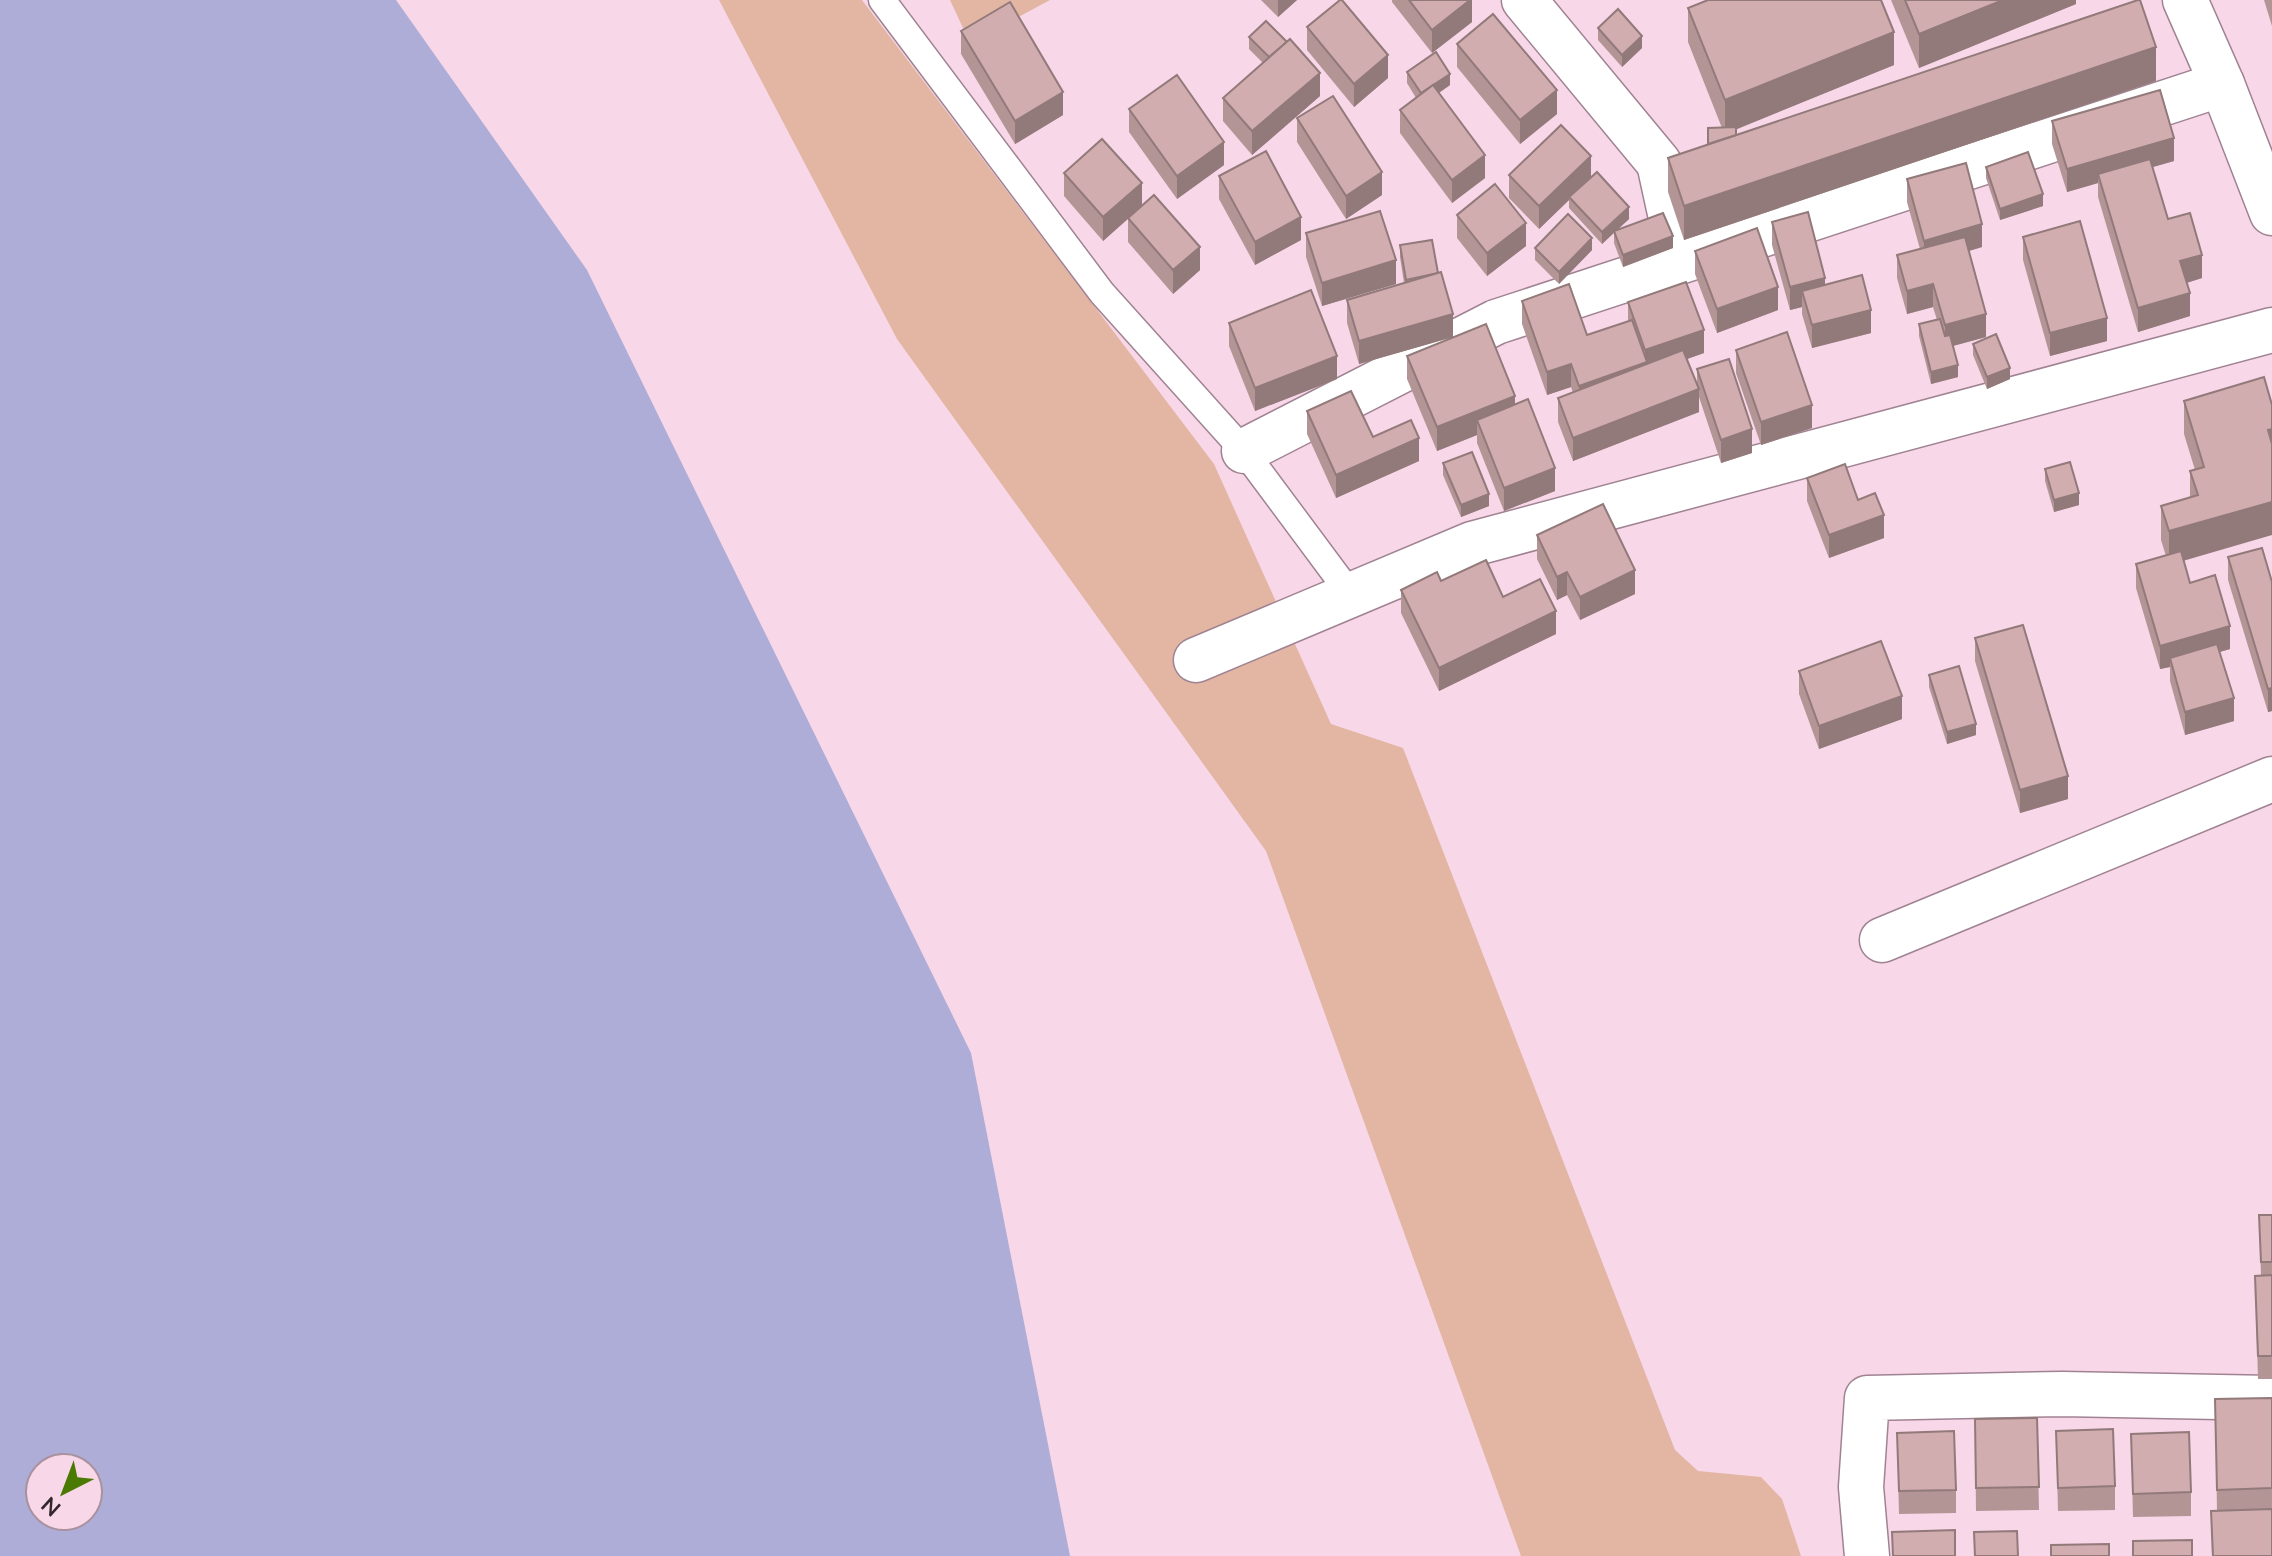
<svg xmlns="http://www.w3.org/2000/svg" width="2272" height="1556" viewBox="0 0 2272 1556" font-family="Mulish,sans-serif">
<rect width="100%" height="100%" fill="#f7d7e8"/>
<g fill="#e2b6a3">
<polygon points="719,0 862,0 1214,464 1331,724 1403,748 1675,1450 1698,1471 1761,1477 1782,1499 1801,1556 1521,1556 1266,851 897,339"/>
<polygon points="950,0 1050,0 970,43"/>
</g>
<path fill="#aeadd7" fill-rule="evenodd" d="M 0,0 L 396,0 L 587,270 L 971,1053 L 1070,1556 L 0,1556 ZM 40,1468 L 88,1468 L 88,1516 L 40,1516 Z"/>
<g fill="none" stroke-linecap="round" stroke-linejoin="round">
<g stroke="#a08392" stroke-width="29">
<polyline id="lane" points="882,0 1102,293 1244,451 1351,595"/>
</g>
<g stroke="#a08392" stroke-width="47">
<g id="street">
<polyline points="1524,0 1659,163 1680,259"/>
<polyline points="1244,451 1496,322 2222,84"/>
<polyline points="1196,660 1472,544 2272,330"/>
<polyline points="1882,940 2272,779"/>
<polyline points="1867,1556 1861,1487 1867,1398 2062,1394 2272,1398"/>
</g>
</g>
<g stroke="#a08392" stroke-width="47">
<polyline id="secondary" points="2185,0 2222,84 2272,213"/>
</g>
<use href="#lane" stroke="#fff" stroke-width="26"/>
<use href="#street" stroke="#fff" stroke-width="44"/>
<use href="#secondary" stroke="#fff" stroke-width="44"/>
</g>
<g fill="#b49596">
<polygon points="1261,0 1297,0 1278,17"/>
<polygon points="1392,0 1472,0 1472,22 1432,53 1392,2"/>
<polygon points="1891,0 2076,0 2076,4 1919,68"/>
<polygon points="2264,0 2272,0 2272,26"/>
<polygon points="1688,8 1894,65 1736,129 1736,135 2156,81 1684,240 1668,192 1668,158 1708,145 1722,128 1688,42"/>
<polygon points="1307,27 1388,78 1354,107 1307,50"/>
<polygon points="1598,28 1642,48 1622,67 1598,40"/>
<polygon points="961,31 1063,115 1015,144 961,54"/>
<polygon points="1249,37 1320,96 1252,155 1223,121 1223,98 1263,63 1249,49"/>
<polygon points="1457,44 1557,114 1520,144 1457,67"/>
<polygon points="1407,72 1450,85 1439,93 1485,178 1452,203 1400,133 1400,110 1416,98 1407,83"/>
<polygon points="1129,109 1224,165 1177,199 1129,132"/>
<polygon points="1297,118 1382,195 1346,219 1297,142"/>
<polygon points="2052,121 2174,161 2152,167 2168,219 2202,278 2186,283 2190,316 2138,332 2098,197 2098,183 2067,192 2052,144"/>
<polygon points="1986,167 2043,206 2000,220 1986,178"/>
<polygon points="1064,173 1142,206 1200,270 1173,294 1128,242 1128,219 1103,241 1064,196"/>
<polygon points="1509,175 1591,177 1629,219 1617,230 1673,248 1623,267 1614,243 1614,232 1602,244 1569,208 1569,200 1539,229 1509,198"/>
<polygon points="1219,176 1301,240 1255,265 1219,199"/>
<polygon points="1907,179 1982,247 1969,251 1986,337 1953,346 1958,377 1931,384 1919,336 1919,324 1937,320 1933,307 1907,314 1897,278 1897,255 1920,249 1907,202"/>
<polygon points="1457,215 1526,246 1487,276 1457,238"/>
<polygon points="1772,222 1825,285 1871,333 1812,348 1802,314 1802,307 1790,310 1772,245"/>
<polygon points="1306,233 1396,284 1322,306 1306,257"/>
<polygon points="2023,237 2107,341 2050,356 2023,260"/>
<polygon points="1400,245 1438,273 1453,337 1515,404 1555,491 1504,511 1477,443 1477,435 1437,451 1407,379 1407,356 1453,337 1359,364 1347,323 1347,300 1404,283 1400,257"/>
<polygon points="1535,248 1592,250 1559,284 1535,260"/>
<polygon points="1695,251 1778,310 1717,333 1695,274"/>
<polygon points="1522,301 1587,335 1628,321 1628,302 1704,353 1687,359 1697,385 1697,369 1752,453 1721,463 1699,397 1699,412 1573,461 1558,422 1558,398 1573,393 1571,387 1547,395 1522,324"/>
<polygon points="1229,323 1337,379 1255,411 1229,346"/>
<polygon points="1973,344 2010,379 1987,389 1973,355"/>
<polygon points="1736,350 1812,428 1761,445 1736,373"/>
<polygon points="2264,377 2184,561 2190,583 2230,649 2219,652 2234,721 2185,735 2170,681 2170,667 2160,669 2136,588 2136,564 2166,556 2161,540 2161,506 2190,497 2190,471 2195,470 2184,434 2184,401"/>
<polygon points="1307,411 1373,437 1419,461 1336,498 1307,434"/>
<polygon points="1443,463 1489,506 1461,517 1443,475"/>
<polygon points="2045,469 2079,505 2054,512 2045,481"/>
<polygon points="1807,478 1858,500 1884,538 1829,558 1807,501"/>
<polygon points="1537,535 1635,594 1580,620 1567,595 1557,600 1537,559"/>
<polygon points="2228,557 2272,582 2272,711 2268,712 2228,580"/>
<polygon points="1441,581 1503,597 1556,634 1439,691 1401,613 1401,590"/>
<polygon points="1975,638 2068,799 2020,813 1975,661"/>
<polygon points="1799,671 1902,719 1819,749 1799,694"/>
<polygon points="1929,675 1976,735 1947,744 1929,687"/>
<polygon points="2259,1215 2272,1215 2272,1379 2258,1379 2255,1276 2261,1275"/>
<polygon points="2272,1398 2272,1556 2212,1556 2211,1511 2217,1511 2215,1399"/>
<polygon points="2037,1418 2039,1510 1976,1511 1975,1419"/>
<polygon points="2056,1431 2115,1486 2115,1510 2058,1511"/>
<polygon points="1897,1433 1956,1490 1956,1513 1899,1514"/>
<polygon points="2131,1434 2191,1492 2191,1516 2133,1517"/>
</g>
<g fill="#92797a">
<polygon points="1278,0 1297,0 1278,17"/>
<polygon points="1470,0 1472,0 1472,22 1432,53 1432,30"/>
<polygon points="2003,0 2076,0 2076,4 1919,68 1919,34"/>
<polygon points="1894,32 1894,65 1725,134 1725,100"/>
<polygon points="1642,36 1642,48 1622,67 1622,55"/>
<polygon points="2156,47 2156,81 1684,240 1684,206"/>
<polygon points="1388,55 1388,78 1354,107 1354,84"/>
<polygon points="1320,73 1320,96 1252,155 1252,131"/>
<polygon points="1450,74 1450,85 1421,105 1421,93"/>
<polygon points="1557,90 1557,114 1520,144 1520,120"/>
<polygon points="1063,92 1063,115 1015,144 1015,121"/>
<polygon points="2174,138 2174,161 2101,182 2098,174 2098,183 2067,192 2067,169"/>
<polygon points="1224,142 1224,165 1177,199 1177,176"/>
<polygon points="1485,155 1485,178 1452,203 1452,180"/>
<polygon points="1591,156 1591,179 1569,197 1569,200 1539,229 1539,206"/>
<polygon points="1382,172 1382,195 1346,219 1346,196"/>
<polygon points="1142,183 1142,206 1103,241 1103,217"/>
<polygon points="2043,194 2043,206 2000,220 2000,209"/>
<polygon points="1629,207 1629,219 1602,244 1602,232"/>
<polygon points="1301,217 1301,240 1255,265 1255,242"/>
<polygon points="1526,223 1526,246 1487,276 1487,253"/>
<polygon points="1982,224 1982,247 1924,264 1924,241"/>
<polygon points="1673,236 1673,248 1623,267 1623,255"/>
<polygon points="1592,238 1592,250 1559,284 1559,272"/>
<polygon points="1200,247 1200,270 1173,294 1173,270"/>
<polygon points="2202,255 2202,278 2180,285 2180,261"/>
<polygon points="1396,260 1396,284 1322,306 1322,283"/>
<polygon points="1825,278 1825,301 1802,291 1802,307 1790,310 1790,287"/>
<polygon points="1933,284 1933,307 1907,314 1907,291"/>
<polygon points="1778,287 1778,310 1717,333 1717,309"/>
<polygon points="2190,293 2190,316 2138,332 2138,308"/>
<polygon points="1871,310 1871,333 1812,348 1812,325"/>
<polygon points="1453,314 1453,337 1359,364 1359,341"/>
<polygon points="1986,314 1986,337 1945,348 1945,325"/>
<polygon points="2107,318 2107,341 2050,356 2050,333"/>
<polygon points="1704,330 1704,353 1647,373 1579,410 1579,386 1645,363 1645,350"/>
<polygon points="1337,356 1337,379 1255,411 1255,388"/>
<polygon points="1571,364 1571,387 1547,395 1547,372"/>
<polygon points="1958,365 1958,377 1931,384 1931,372"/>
<polygon points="2010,368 2010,379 1987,389 1987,377"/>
<polygon points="1699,389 1699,412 1573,461 1573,438"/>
<polygon points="1515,396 1515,419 1477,420 1477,435 1437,451 1437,427"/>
<polygon points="1812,405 1812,428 1761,445 1761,422"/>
<polygon points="1752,429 1752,453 1721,463 1721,440"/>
<polygon points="2272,429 2272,463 2268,430"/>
<polygon points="1419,438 1419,461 1336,498 1336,475"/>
<polygon points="1555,468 1555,491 1504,511 1504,488"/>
<polygon points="2079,493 2079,505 2054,512 2054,500"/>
<polygon points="1489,494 1489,506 1461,517 1461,505"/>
<polygon points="2272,502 2272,535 2169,565 2169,531"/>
<polygon points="1884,515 1884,538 1829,558 1829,535"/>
<polygon points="1635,570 1635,594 1580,620 1580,597"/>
<polygon points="1567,572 1567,595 1557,600 1557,577"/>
<polygon points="1556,611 1556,634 1439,691 1439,668"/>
<polygon points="2230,626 2230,649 2172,666 2170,658 2170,667 2160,669 2160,646"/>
<polygon points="2272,688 2272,711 2268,712 2268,689"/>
<polygon points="1902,696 1902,719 1819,749 1819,726"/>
<polygon points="2234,698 2234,721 2185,735 2185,712"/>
<polygon points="1976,724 1976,735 1947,744 1947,732"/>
<polygon points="2068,776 2068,799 2020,813 2020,790"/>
</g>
<g fill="#d1adaf" stroke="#92797a" stroke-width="2">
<polygon points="1340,0 1342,0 1388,55 1354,84 1307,27"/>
<polygon points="1409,0 1470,0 1432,30"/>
<polygon points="1708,0 1881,0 1894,32 1725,100 1688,8"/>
<polygon points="1905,0 2003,0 1919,34"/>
<polygon points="2138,0 2140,0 2156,47 1684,206 1668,158"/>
<polygon points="1010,2 1063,92 1015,121 961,31"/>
<polygon points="1618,9 1642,36 1622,55 1598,28"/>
<polygon points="1493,14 1557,90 1520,120 1457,44"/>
<polygon points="1266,21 1287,42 1269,57 1249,37"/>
<polygon points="1290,39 1320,73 1252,131 1223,98"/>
<polygon points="1436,52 1450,74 1421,93 1407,72"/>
<polygon points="1177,75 1224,142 1177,176 1129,109"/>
<polygon points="1433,85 1485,155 1452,180 1400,110"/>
<polygon points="2160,90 2174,138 2067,169 2052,121"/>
<polygon points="1333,96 1382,172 1346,196 1297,118"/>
<polygon points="1561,125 1591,156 1539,206 1509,175"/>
<polygon points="1736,127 1736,135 1708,144 1708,128"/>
<polygon points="1102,139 1142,183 1103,217 1064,173"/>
<polygon points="1266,151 1301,217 1255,242 1219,176"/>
<polygon points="2028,152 2043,194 2000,209 1986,167"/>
<polygon points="2150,159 2168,219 2190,213 2202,255 2180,261 2190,293 2138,308 2098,174"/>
<polygon points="1966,163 1982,224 1924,241 1907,179"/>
<polygon points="1597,172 1629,207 1602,232 1569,197"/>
<polygon points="1495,184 1526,223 1487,253 1457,215"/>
<polygon points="1154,195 1200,247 1173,270 1128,218"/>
<polygon points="1380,211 1396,260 1322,283 1306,233"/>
<polygon points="1808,212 1825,278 1790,287 1772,222"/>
<polygon points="1663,213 1673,236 1623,255 1614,231"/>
<polygon points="1568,214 1592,238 1559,272 1535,248"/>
<polygon points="2080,221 2107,318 2050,333 2023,237"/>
<polygon points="1757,228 1778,287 1717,309 1695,251"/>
<polygon points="1965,237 1986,314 1945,325 1933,284 1907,291 1897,255"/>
<polygon points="1432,240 1438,273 1406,280 1400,245"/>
<polygon points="1441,272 1453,314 1359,341 1347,300"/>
<polygon points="1862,275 1871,310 1812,325 1802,291"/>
<polygon points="1686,282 1704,330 1645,350 1628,302"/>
<polygon points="1569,284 1587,335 1632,320 1647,362 1579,386 1571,364 1547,372 1522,301"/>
<polygon points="1311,290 1337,356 1255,388 1229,323"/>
<polygon points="1940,319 1945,336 1950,335 1958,365 1931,372 1919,324"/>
<polygon points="1486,324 1515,396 1437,427 1407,356"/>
<polygon points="1787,332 1812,405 1761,422 1736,350"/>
<polygon points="1996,334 2010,368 1987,377 1973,344"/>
<polygon points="1683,350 1699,389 1573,438 1558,398"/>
<polygon points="1729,359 1752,429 1721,440 1697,369"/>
<polygon points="2264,377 2272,405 2272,429 2268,430 2272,444 2272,502 2169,531 2161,506 2198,495 2190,471 2204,467 2184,401"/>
<polygon points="1351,391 1373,437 1411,420 1419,438 1336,475 1307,411"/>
<polygon points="1528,399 1555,468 1504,488 1477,420"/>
<polygon points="1472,452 1489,494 1461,505 1443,463"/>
<polygon points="2070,462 2079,493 2054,500 2045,469"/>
<polygon points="1845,464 1858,500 1875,493 1884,515 1829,535 1807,478"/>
<polygon points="1603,504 1635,570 1580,597 1567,572 1557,577 1537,535"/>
<polygon points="2262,548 2272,582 2272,688 2268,689 2228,557"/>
<polygon points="2181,551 2190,583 2215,575 2230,626 2160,646 2136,564"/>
<polygon points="1486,560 1503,597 1540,579 1556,611 1439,668 1401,590 1437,572 1441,581"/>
<polygon points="2023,625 2068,776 2020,790 1975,638"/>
<polygon points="1881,641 1902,696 1819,726 1799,671"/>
<polygon points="2217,644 2234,698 2185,712 2170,658"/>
<polygon points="1959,666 1976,724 1947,732 1929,675"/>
<polygon points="2259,1215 2272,1215 2272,1262 2261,1262"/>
<polygon points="2272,1275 2272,1356 2258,1356 2255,1276"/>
<polygon points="2272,1398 2272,1488 2217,1490 2215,1399"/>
<polygon points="2037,1418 2039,1487 1976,1488 1975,1419"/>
<polygon points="2113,1429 2115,1486 2058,1488 2056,1431"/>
<polygon points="1954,1431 1956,1490 1899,1491 1897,1433"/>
<polygon points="2189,1432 2191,1492 2133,1494 2131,1434"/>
<polygon points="2272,1509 2272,1556 2213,1556 2211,1511"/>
<polygon points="1955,1530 1955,1556 1893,1556 1892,1532"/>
<polygon points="2017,1531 2018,1556 1975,1556 1974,1532"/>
<polygon points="2192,1540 2192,1556 2133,1556 2133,1541"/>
<polygon points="2109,1544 2109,1556 2051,1556 2051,1545"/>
</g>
<g transform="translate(64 1492) rotate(222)"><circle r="38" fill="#f7d7e8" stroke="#a9919d" stroke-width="2"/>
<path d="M0-6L14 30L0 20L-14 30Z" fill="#4a7a02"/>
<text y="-12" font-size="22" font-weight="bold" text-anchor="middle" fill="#33272d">N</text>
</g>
</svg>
